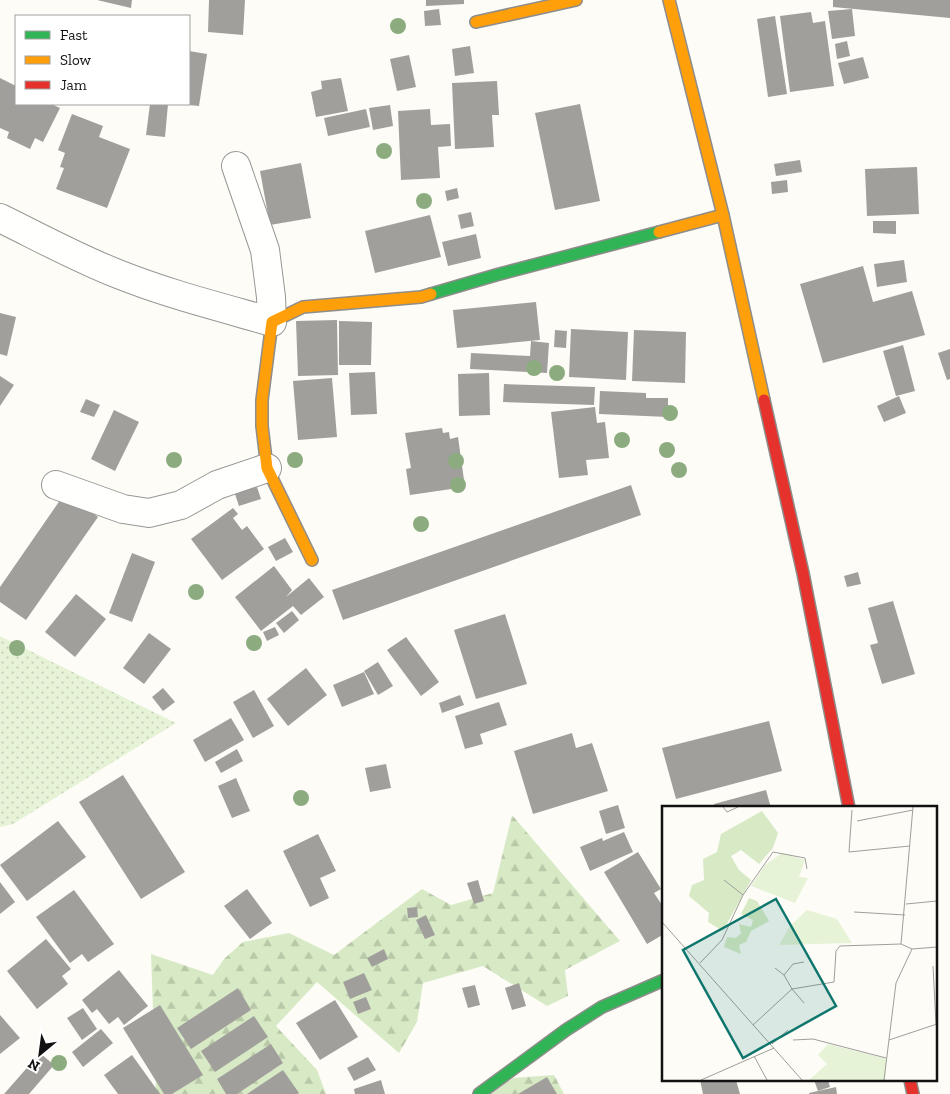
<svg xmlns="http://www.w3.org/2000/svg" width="950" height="1094" viewBox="0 0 950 1094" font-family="'Zilla Slab',serif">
<defs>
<pattern id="grass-dots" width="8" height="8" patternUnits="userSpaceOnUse" patternTransform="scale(1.25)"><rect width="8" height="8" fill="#e7f3d7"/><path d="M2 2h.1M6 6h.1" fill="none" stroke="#c5cfb8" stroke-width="1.8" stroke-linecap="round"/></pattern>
<pattern id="forest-firs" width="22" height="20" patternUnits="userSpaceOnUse" patternTransform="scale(1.25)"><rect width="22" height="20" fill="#d8eac5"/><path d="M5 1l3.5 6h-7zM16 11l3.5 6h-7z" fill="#b8c8a8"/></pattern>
</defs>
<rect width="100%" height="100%" fill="#fdfcf7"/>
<polygon fill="url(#grass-dots)" points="0,636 176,723 13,824 0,827"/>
<g fill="url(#forest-firs)">
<polygon points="512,815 620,941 565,970 568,996 547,1006 483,966 423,983 417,1022 399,1053 317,982 276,1026 317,1070 326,1094 156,1094 151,954 213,975 224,959 243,942 289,933 334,955 422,889 451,905 493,893"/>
<polygon points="554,1075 564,1094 491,1094 513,1078"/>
</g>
<g fill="#a19f9c">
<polygon points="97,0 132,0 131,8"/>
<polygon points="209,0 245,0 243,35 208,32"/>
<polygon points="426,0 464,0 464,4 426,6"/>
<polygon points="833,0 950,0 950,18 833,7"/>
<polygon points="439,9 441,25 425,26 424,11"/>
<polygon points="852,9 855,36 832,39 828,11"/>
<polygon points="811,12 813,23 825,21 834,86 790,92 780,16"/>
<polygon points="775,16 787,94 768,97 757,19"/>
<polygon points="847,41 850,56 837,59 835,44"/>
<polygon points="470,46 474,73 455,76 452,49"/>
<polygon points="189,51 207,54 199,106 189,105"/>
<polygon points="409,55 416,87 397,91 390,59"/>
<polygon points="863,57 869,78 844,84 838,63"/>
<polygon points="0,78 16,86 16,104 51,104 60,108 43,142 35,138 30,149 7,138 9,132 0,128"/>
<polygon points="341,78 348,111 316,117 311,92 322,89 321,81"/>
<polygon points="497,81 499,115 492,115 494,147 455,149 452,83"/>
<polygon points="150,104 168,104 165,137 146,135"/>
<polygon points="580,104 600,201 555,210 535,113"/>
<polygon points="390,105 393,126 373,130 369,108"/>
<polygon points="366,109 370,127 328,136 324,118"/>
<polygon points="430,109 431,125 450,124 451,146 438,147 440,178 401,180 398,111"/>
<polygon points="72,114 103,126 99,137 130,149 107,208 56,189 64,168 60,167 65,153 58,150"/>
<polygon points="800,160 802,172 776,176 774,164"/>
<polygon points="301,163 311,218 270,225 260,171"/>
<polygon points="917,167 919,214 867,216 865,169"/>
<polygon points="787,180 788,192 772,194 771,182"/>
<polygon points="457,188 459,198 447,201 445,191"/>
<polygon points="471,212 474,226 461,229 458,215"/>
<polygon points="430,215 441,257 375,273 365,231"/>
<polygon points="873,221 896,221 896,234 873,233"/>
<polygon points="476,234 481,258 448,266 442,242"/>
<polygon points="904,260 907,282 877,287 874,264"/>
<polygon points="863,266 873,302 912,291 925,335 823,363 800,284"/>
<polygon points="536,302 540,340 457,348 453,310"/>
<polygon points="0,313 16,317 7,356 0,354"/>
<polygon points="337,320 338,375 298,376 296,321"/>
<polygon points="339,321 372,322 371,365 339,365"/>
<polygon points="571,329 628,332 626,380 569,377"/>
<polygon points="555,330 567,331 566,348 554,347"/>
<polygon points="634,330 686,332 685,383 632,381"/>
<polygon points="531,341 549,343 547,373 470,369 471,353 530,356"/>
<polygon points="903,345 915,391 896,396 883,351"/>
<polygon points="950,349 950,379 947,380 938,353"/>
<polygon points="375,372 377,414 351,415 349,373"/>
<polygon points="489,373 490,415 459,416 458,374"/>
<polygon points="0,376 14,385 0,406"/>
<polygon points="332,378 337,437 298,440 293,381"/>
<polygon points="504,384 595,387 594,405 503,402"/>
<polygon points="600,391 646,393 646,398 668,398 668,417 599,414"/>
<polygon points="899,396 906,413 884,422 877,406"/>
<polygon points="86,399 100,405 94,417 80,412"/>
<polygon points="595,407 597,423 605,422 609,458 586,460 588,475 559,478 551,412"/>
<polygon points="114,410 139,422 115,471 91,459"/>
<polygon points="442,428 443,433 449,432 450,439 458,437 465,487 410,495 406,469 411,468 405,433"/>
<polygon points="255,481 261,499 239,506 233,488"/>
<polygon points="631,485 641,515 343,620 332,590"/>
<polygon points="65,493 98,517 26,620 0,602 0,587"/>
<polygon points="233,508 238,514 233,518 242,530 247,526 264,549 222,580 191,539"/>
<polygon points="285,538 293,552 276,561 268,547"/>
<polygon points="132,553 155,562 132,622 109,613"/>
<polygon points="274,566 292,590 286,597 309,578 324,597 301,615 293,606 261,631 235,597"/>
<polygon points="858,572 861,584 847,587 844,576"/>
<polygon points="76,594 106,619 75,657 45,632"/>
<polygon points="893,601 915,674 882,684 870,645 878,643 868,608"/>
<polygon points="292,611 299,620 284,633 276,623"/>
<polygon points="505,614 527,684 476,699 454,630"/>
<polygon points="275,627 279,635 267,641 263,632"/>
<polygon points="149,633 171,649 144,684 123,668"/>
<polygon points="406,637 439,682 421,696 387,650"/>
<polygon points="378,662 393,686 378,695 364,671"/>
<polygon points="306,668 327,695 288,726 267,699"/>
<polygon points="364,672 374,694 342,707 333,685"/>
<polygon points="163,688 175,702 163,711 152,697"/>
<polygon points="254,690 274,726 253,738 233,702"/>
<polygon points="460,695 464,705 442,713 439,703"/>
<polygon points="499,702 507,725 480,734 483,744 465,749 455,716"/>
<polygon points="231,718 244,740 205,762 193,740"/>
<polygon points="769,721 782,771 676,799 662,748"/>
<polygon points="572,733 576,748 592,743 608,791 533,814 514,751"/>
<polygon points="237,749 243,761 221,773 215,762"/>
<polygon points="386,764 391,788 370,792 365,768"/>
<polygon points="123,775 185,872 141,899 79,802"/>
<polygon points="236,778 250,811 232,818 218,786"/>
<polygon points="766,790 771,808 715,808 714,804"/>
<polygon points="618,805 625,828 606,834 599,811"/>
<polygon points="58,821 86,857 27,901 0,865"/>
<polygon points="624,832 633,852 590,871 580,847 602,838 603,841"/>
<polygon points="318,834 336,871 320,878 329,898 310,907 283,851"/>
<polygon points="638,852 661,889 654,893 664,908 664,934 647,944 604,872"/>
<polygon points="478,880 484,901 474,904 467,883"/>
<polygon points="0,882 15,902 0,914"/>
<polygon points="247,889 272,923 250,939 224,906"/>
<polygon points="74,890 114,944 88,962 82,954 70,963 36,917"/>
<polygon points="417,907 418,917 408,918 407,908"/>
<polygon points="426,915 435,935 425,939 416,920"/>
<polygon points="46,939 71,969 62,976 68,984 37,1009 7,971"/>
<polygon points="384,949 388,959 372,967 367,958"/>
<polygon points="119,970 148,1006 124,1025 118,1017 109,1024 97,1009 92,1013 82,1000"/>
<polygon points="364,973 372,990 350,999 343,982"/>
<polygon points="519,983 526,1006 512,1010 505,988"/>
<polygon points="475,985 480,1005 468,1008 462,988"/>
<polygon points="238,988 251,1010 191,1049 177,1028"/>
<polygon points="366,997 371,1009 358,1014 353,1002"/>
<polygon points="335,1000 358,1037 320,1060 296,1023"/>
<polygon points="160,1005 203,1075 172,1094 164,1094 123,1028"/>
<polygon points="83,1008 97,1029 82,1040 67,1018"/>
<polygon points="0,1015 20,1038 0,1054"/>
<polygon points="254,1016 268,1037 215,1072 201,1051"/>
<polygon points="101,1029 113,1043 83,1067 72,1052"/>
<polygon points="271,1044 283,1063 237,1094 226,1094 217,1079"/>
<polygon points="40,1053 54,1065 29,1094 4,1094"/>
<polygon points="132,1055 160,1094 118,1094 104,1075"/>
<polygon points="368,1057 376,1070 354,1081 347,1068"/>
<polygon points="283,1070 299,1093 297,1094 247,1094"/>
<polygon points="547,1077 557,1094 518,1094"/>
<polygon points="381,1080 385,1094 355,1094 354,1089"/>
<polygon points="700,1080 736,1080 740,1094 703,1094"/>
<polygon points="814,1080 828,1080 830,1087 818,1091"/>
<polygon points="836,1087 837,1094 809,1094 809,1093"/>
</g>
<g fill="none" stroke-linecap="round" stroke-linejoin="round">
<g stroke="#979795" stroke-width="30">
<g id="street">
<path d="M 0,218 C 39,237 77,258 118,274 C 168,294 220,307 272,322 L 271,297 L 265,250 L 236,166"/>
<polyline points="56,485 123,509 149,513 181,505 217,485 267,468"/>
</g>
</g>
<g stroke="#8e8d8b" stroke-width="14">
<g id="fast">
<polyline points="431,294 496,275 659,232"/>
<polyline points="479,1094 566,1030 602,1007 664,980"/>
</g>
</g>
<g stroke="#8e8d8b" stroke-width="14">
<g id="slow">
<polyline points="669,0 723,215 764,400"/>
<polyline points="476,22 576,0"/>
<polyline points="659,232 723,215"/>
<polyline points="312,560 267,468 262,426 262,400 272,322 303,307 421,297 431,294"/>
</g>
</g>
<g stroke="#8e8d8b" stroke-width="14">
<g id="jam">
<polyline points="764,400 803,573 849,808"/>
<polyline points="910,1080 913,1094"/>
</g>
</g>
<use href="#street" stroke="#fffffe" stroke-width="28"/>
<use href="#fast" stroke="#30b455" stroke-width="11"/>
<use href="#slow" stroke="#ff9f0a" stroke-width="11"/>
<use href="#jam" stroke="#e5322d" stroke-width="11"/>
</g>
<g fill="#8cac80">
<circle cx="398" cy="26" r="8"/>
<circle cx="384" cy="151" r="8"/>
<circle cx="424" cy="201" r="8"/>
<circle cx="534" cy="368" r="8"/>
<circle cx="557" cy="373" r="8"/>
<circle cx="670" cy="413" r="8"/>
<circle cx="622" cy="440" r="8"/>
<circle cx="667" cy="450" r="8"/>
<circle cx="174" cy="460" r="8"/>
<circle cx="295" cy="460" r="8"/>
<circle cx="456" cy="461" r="8"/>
<circle cx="679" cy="470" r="8"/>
<circle cx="458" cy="485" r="8"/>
<circle cx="421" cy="524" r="8"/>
<circle cx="196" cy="592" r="8"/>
<circle cx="254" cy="643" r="8"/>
<circle cx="17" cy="648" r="8"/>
<circle cx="301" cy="798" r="8"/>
<circle cx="59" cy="1063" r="8"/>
</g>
<g transform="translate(662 806)">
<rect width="275" height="275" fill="#fdfcf7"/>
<path d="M 120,47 L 143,54 L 137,71 L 146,72 L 133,97 L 89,80 L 103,59 ZM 145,104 L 175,113 L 190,137 L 117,139 L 128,120 ZM 166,238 L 225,253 L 223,274 L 147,274 L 165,258 L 156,249 Z" fill="#e7f3d7"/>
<path d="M 100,5 L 116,27 L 111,42 L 97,58 L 79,44 L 69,50 L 77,64 L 89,74 L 61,125 L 46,116 L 47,107 L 27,90 L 30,79 L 42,74 L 41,53 L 55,46 L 59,28 ZM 87,92 L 95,95 L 107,115 L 89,125 L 84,136 L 77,139 L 79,148 L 62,141 L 65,131 L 74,132 L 79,127 L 77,118 L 89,121 L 91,114 L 79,108 Z" fill="#d8eac5"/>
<path fill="none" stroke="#9f9e9b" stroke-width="1" d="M 61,1 L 65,6 L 76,1M 190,4 L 187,46 L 248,40M 195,15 L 251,4M 62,74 L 81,89M 244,98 L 275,95M 192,106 L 243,109M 0,116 L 140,274M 250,143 L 275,141M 38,157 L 60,134 L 81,89 L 111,46 L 143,52 L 145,63M 271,160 L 274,218M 122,169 L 131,158 L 142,156M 142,197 L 130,183 L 172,176 L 174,145 L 178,140 L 239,138M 91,219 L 130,183 L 122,169 L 113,162M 131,234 L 151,233 L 224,252M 227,234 L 275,218M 110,238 L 126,224M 92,250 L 105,274M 39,274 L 112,242M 222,274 L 234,177 L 250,143 L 239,138 L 251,1"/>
<path fill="#0f766e" fill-opacity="0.15" stroke="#0f766e" stroke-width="2.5" d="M 114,93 L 174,200 L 81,252 L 21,144 Z"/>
<rect width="275" height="275" fill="none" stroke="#111" stroke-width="2.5"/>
</g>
<rect x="15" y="15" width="175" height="90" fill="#ffffff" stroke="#a0a0a0"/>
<rect x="25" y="31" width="25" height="8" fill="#30b455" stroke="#a0a0a0"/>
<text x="60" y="40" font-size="15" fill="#111111">Fast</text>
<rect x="25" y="56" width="25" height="8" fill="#ff9f0a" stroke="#a0a0a0"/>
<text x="60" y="65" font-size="15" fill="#111111">Slow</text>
<rect x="25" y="81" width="25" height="8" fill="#e5322d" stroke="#a0a0a0"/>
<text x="60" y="90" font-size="15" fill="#111111">Jam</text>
<g transform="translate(40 1054) rotate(209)" stroke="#ffffff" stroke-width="4" paint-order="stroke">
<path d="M0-4L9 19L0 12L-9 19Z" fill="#111111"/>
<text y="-8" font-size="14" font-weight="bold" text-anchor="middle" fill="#111111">N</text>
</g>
</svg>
